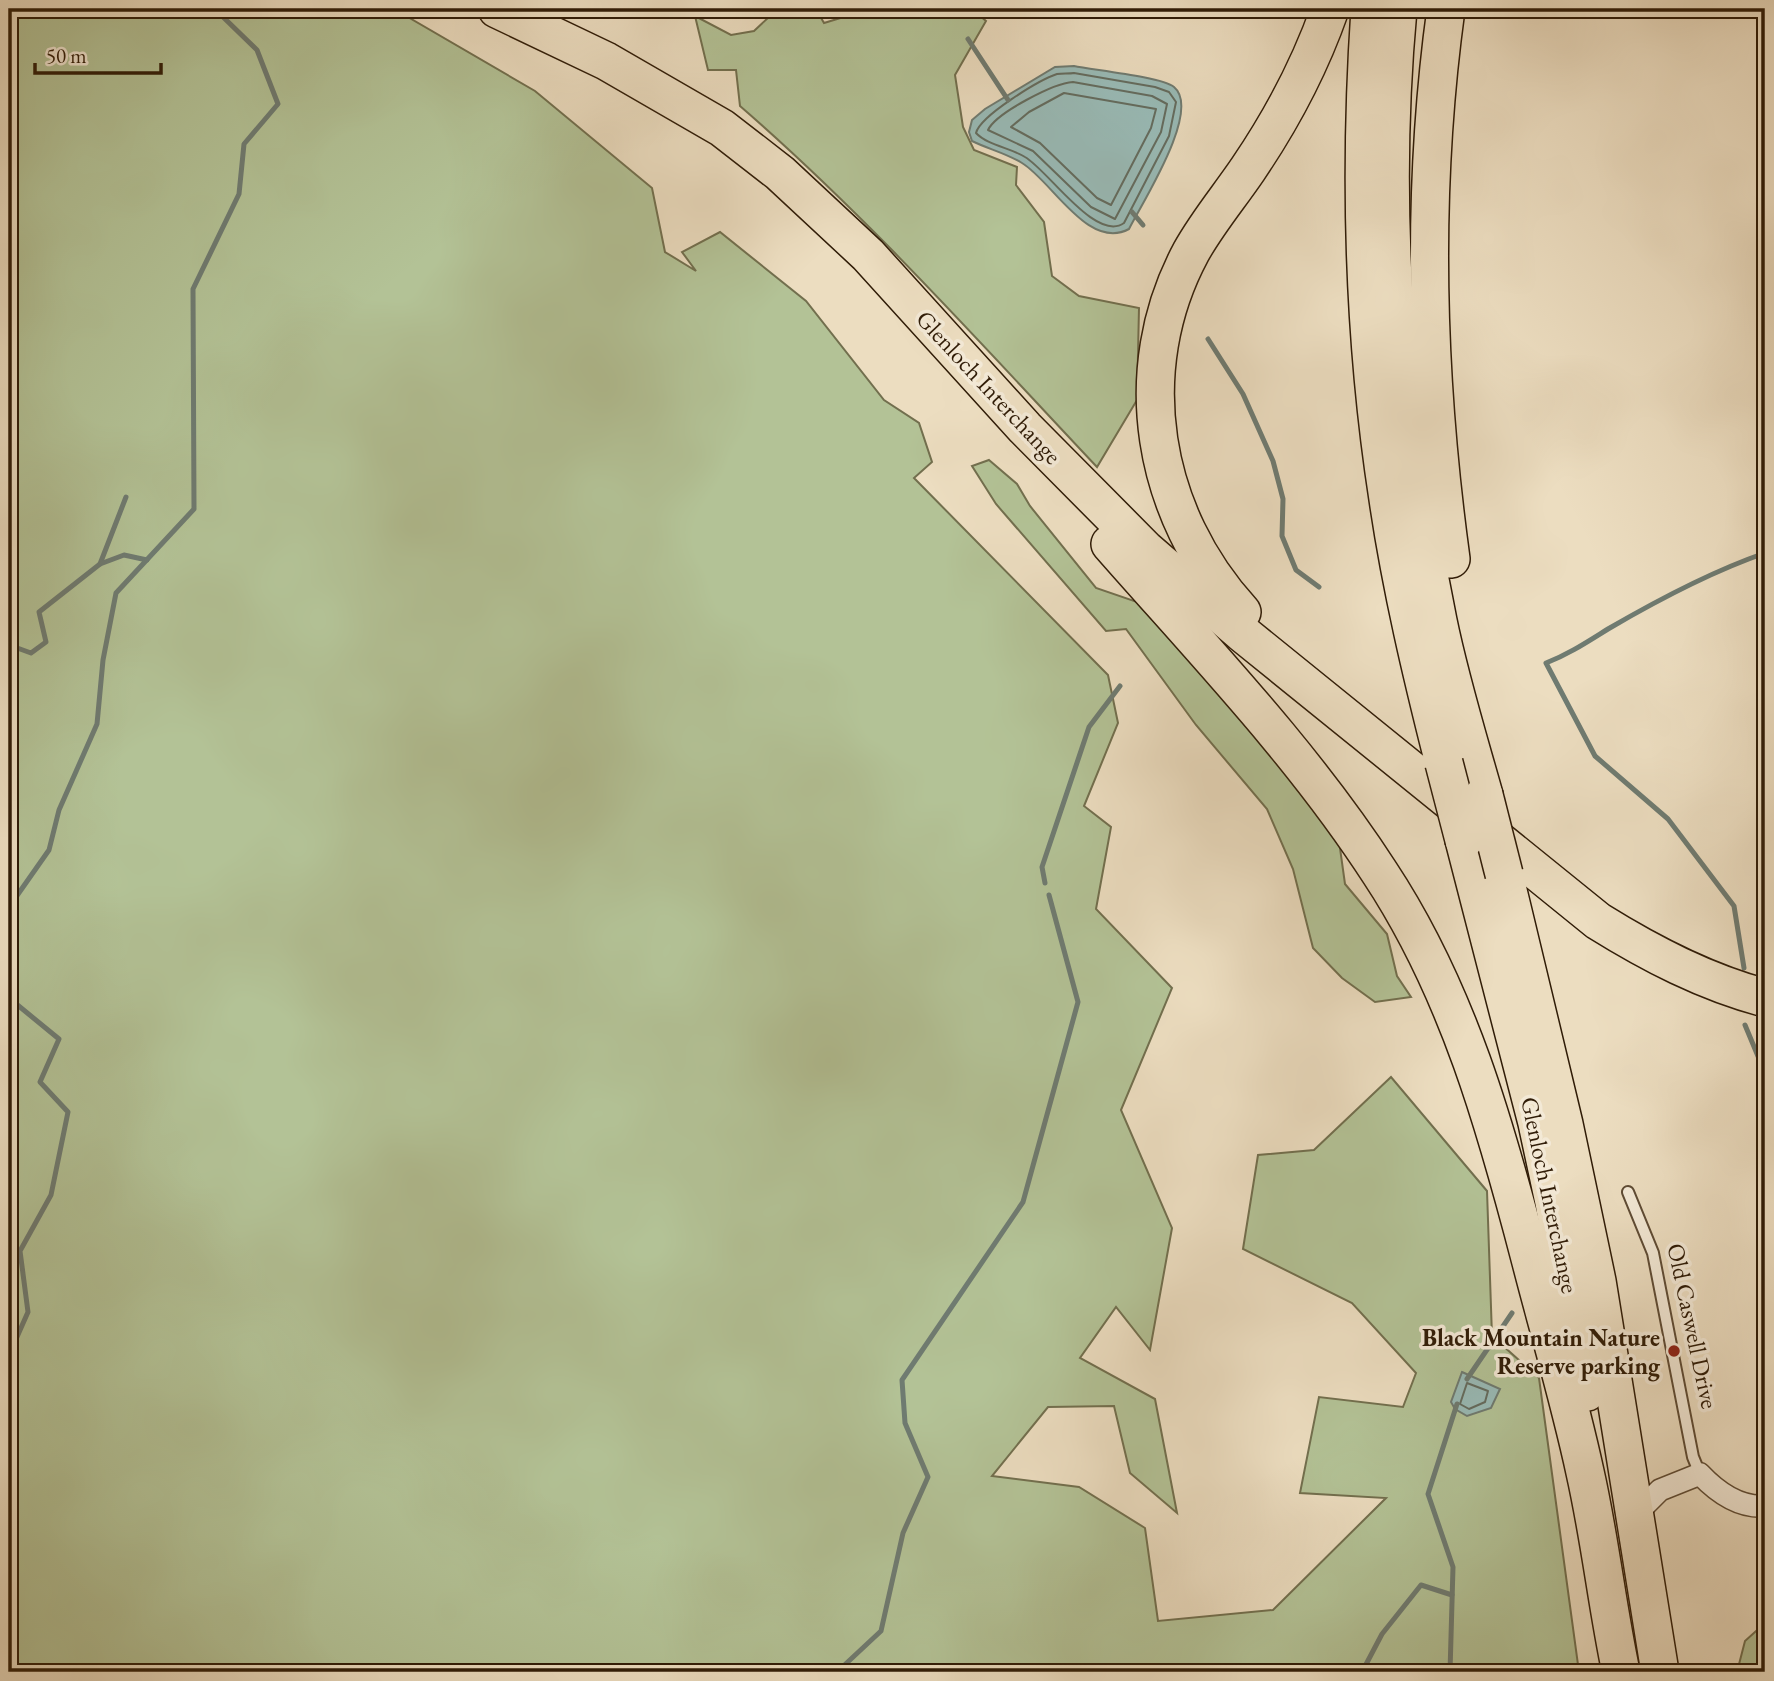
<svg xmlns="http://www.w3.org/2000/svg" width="1774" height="1681" viewBox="0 0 1774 1681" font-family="'EB Garamond',serif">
<rect width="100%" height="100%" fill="#ecddc0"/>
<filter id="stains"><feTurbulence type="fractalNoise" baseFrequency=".00286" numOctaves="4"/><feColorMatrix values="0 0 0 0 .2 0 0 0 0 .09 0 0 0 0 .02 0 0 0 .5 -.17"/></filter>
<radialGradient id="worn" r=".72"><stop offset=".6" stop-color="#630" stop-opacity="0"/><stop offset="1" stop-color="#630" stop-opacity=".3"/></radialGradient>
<g fill="#b3c296" stroke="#726f4e" stroke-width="2">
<polygon points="9,9 394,9 535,91 652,188 665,252 696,271 682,252 720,232 806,301 884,400 919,423 932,462 914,478 1108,675 1118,723 1084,806 1111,827 1096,909 1172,988 1121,1110 1172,1228 1150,1350 1116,1307 1080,1358 1155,1399 1177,1513 1130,1473 1114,1406 1048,1407 992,1476 1079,1487 1145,1528 1158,1621 1273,1610 1386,1498 1300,1493 1319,1397 1403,1407 1416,1373 1352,1303 1243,1249 1258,1155 1314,1150 1391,1077 1487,1191 1492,1336 1539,1378 1579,1672 9,1672"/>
<path d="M 808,9 L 816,9 L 824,23 L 870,9 L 972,9 L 986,21 L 955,75 L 963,127 L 974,150 L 1017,167 L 1016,185 L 1044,222 L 1052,276 L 1079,296 L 1139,308 L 1137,400 L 1097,467 C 981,344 868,217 740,106 L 736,70 L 708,70 L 695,16 L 731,35 L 754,31 L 770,16 Z"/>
<polygon points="989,460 1017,484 1030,506 1096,588 1146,605 1257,729 1339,841 1345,884 1387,934 1397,976 1411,997 1375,1002 1342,978 1313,948 1293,869 1267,809 1196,725 1126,629 1106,631 996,504 972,466"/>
<polygon points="1765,1623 1765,1672 1737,1672 1745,1641"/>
</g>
<g fill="#99bbb7" stroke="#6f7b71" stroke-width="2">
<path d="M 1074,66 C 1093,70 1162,77 1174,87 C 1202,110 1142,203 1129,229 C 1088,251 1052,181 1022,163 C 1006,153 988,149 972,141 L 969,132 L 972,120 L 985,109 L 1055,67 Z"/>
<polygon points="1462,1372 1500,1389 1491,1408 1467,1416 1455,1409 1451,1402"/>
</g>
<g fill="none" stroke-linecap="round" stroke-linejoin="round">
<g stroke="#646c5f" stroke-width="2">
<path d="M 1074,73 L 1155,87 L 1169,92 L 1176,102 L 1169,136 L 1124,223 C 1096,243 1048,170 1025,157 C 1011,148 987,145 976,133 C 980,116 1039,80 1057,74 C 1062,73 1069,74 1074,73 Z"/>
<path d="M 1073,82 L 1152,96 L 1167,104 L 1161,132 L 1115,219 L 1091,207 L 1033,151 L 988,130 C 996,113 1054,83 1073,82 Z"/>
<polygon points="1064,93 1156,109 1151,128 1111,205 1097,198 1040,143 1011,127 1029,112"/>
<polygon points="1467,1383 1488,1391 1485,1402 1469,1409 1460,1404"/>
</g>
<g stroke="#6f7b71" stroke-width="5">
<polyline points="968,39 1008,100"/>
<polyline points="1132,212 1143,225"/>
<polyline points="1208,339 1243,394 1273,461 1283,499 1282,536 1296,570 1319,587"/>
<polyline points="100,564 126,497"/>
<polyline points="9,645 31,653 46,642 39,612 100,564 124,555 147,560"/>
<polyline points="1045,883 1042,867 1089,727 1120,686"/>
<polyline points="9,907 49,850 59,810 97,724 103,660 116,593 194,509 193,289 239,194 244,144 278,104 257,50 222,16"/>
<path d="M 1744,968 L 1734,906 L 1668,819 L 1595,756 L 1546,663 C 1569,654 1587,642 1608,629 C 1656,601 1713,571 1765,553"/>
<polyline points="9,998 59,1039 40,1082 68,1112 51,1195 20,1251 28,1312 9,1355"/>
<polyline points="1745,1025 1765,1073"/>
<polyline points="1467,1379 1512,1313"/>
<polyline points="837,1672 881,1631 903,1533 928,1477 905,1423 902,1380 1023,1202 1078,1002 1049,895"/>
<polyline points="1362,1672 1382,1634 1421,1585 1452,1595"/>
<polyline points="1450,1672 1453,1567 1428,1494 1457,1404"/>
</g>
<g stroke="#5f4c35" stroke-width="14">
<polyline id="lane" points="1628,1192 1653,1253 1693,1457 1700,1474"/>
</g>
<g stroke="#5f4c35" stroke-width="24">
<path id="street" d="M 1636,1514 L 1660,1490 L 1700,1474 C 1717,1492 1739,1508 1765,1506"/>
</g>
<g stroke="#301c07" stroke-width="40">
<g id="highway">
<path d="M 497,9 L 606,61 L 722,128 L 780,173 L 868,255 L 1025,428 L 1146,550 L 1242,633 L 1598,921 C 1651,954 1705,982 1765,998"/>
<path d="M 1370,9 C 1359,172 1363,337 1388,499 C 1401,588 1422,676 1444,763"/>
<path d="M 1398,9 C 1379,212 1397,422 1438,621 C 1450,680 1468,738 1484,795"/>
<path d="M 1446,9 C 1421,190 1426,377 1451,559"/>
<path d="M 1110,544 C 1203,650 1303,754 1380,873 C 1458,991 1496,1127 1531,1262 C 1549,1332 1570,1402 1585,1472 C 1600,1538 1607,1606 1621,1672"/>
<path d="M 1242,612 C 1152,514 1127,371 1191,252 C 1207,223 1229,197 1248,169 C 1282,119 1310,66 1330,9"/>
<polyline points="1464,840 1537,1123 1554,1202 1587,1392"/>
<polyline points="1504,874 1564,1124 1597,1281 1660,1672"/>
</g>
</g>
<use href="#lane" stroke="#f3e9d6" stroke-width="10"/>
<use href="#street" stroke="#f3e9d6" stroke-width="21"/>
<use href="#highway" stroke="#ecddc0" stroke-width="37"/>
<g stroke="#301c07" stroke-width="40" stroke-linecap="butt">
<g id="highway-bridge">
<polyline points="1444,763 1464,840"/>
<polyline points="1484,795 1504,874"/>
</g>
</g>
<use href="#highway-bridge" stroke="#ecddc0" stroke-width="37"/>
</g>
<circle fill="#8f2418" stroke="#f3e9d6" stroke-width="2.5" cx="1674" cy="1351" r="7"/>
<g text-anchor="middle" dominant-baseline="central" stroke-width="7" stroke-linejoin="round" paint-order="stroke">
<g font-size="24" fill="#301c07" stroke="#f3e9d6">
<text transform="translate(989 387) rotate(47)">Glenloch Interchange</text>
<text transform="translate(1550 1195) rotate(78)">Glenloch Interchange</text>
<text transform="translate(1693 1326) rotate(78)">Old Caswell Drive</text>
</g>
<g font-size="24" font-weight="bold" fill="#301c07" stroke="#f3e9d6" text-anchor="end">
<text x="1660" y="1337">Black Mountain Nature<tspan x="1660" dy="28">Reserve parking</tspan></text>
</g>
</g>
<rect width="1774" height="1681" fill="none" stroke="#ecddc0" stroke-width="35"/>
<rect x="10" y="10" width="1753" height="1660" fill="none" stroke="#301c07" stroke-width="3.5"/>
<rect x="18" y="18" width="1739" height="1646" fill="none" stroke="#301c07" stroke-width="2"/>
<path d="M35 63v10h126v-10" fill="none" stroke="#301c07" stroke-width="3.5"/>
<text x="46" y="63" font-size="21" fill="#301c07" stroke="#f3e9d6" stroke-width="5" paint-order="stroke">50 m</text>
<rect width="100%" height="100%" filter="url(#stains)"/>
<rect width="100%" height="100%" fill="url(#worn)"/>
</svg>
